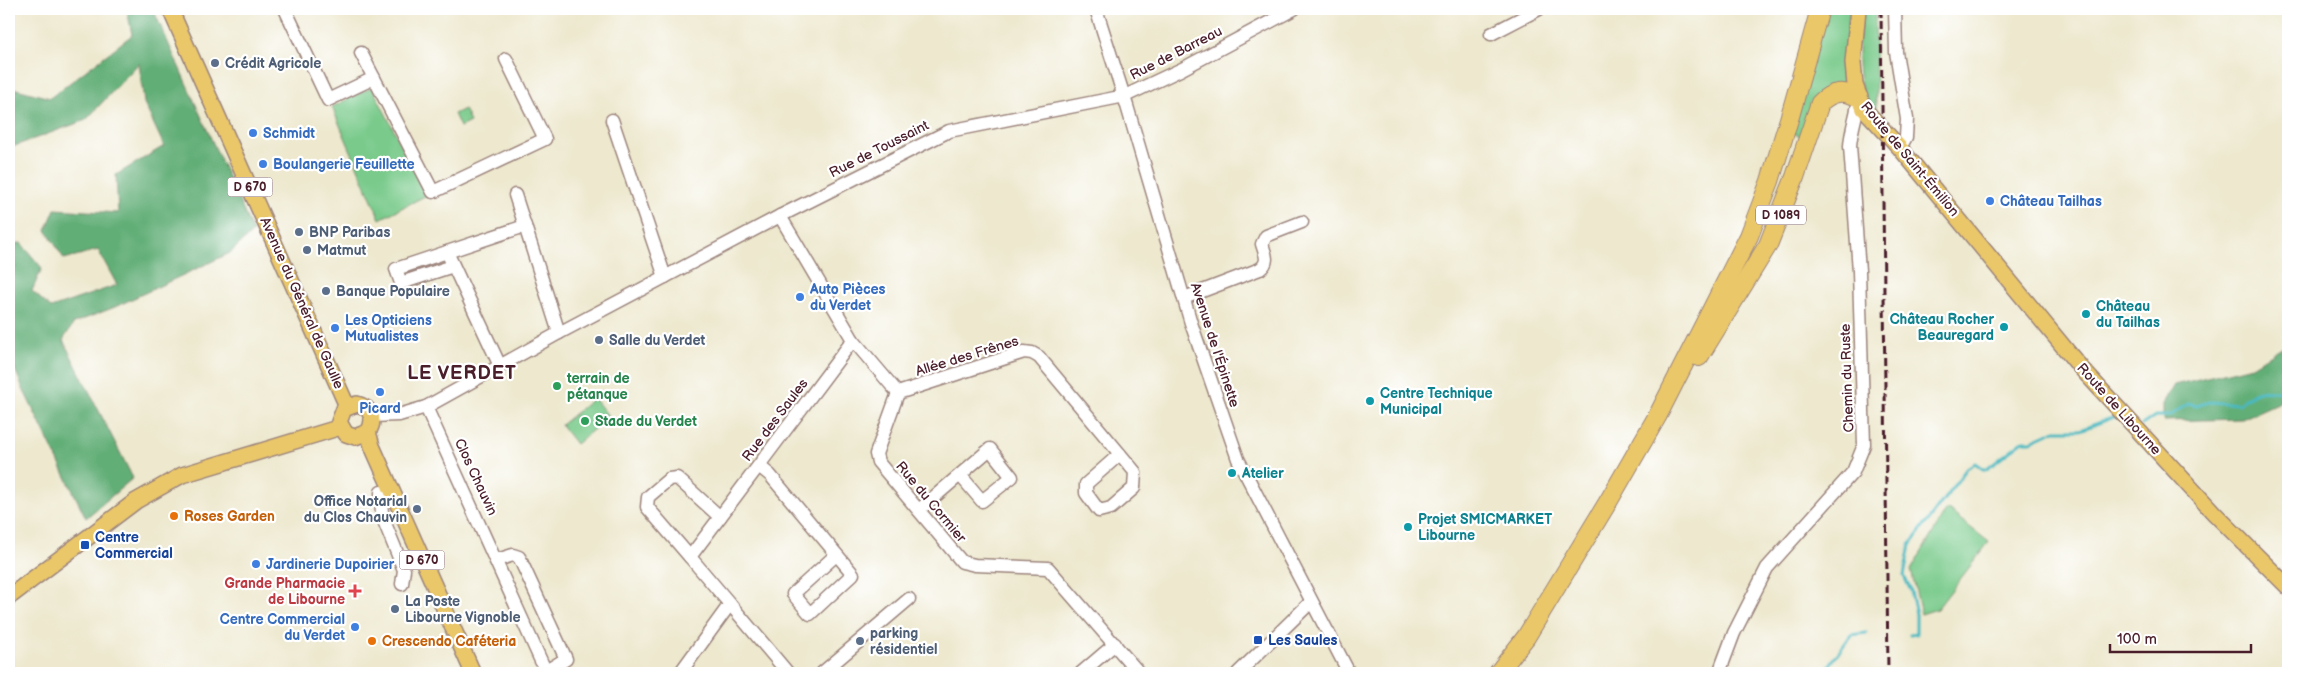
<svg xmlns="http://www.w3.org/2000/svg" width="2297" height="682" viewBox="0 0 2297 682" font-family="'Balsamiq Sans',sans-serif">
<rect width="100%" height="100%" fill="#fff"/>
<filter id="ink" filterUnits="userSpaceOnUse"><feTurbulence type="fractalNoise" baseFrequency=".02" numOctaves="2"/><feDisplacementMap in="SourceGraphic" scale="10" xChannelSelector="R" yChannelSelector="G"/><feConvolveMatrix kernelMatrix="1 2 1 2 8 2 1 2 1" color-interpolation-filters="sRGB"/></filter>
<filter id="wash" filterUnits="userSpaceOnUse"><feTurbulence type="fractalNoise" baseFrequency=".0096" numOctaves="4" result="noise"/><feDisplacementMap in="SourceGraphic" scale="20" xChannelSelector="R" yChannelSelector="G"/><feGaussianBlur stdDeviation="1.12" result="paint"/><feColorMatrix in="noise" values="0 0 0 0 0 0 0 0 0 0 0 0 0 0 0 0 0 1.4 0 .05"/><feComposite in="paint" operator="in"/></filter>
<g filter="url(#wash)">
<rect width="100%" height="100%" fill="#ede8ce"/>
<g fill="#79ca8b" stroke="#62745b">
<polygon points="1828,9 1850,9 1842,85 1802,137 1793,133"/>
<path d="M 1862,9 L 1875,9 L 1876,116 C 1851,87 1858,44 1862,9 Z"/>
<polygon points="372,87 427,195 380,219 332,107"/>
<polygon points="464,109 470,122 460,127 454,114"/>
<polygon points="594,398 609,417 576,444 561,425"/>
<polygon points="1947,509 1989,542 1937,609 1921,614 1911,570"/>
</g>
<g fill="#62ae77" stroke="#566651">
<polygon points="127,9 153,9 253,232 230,253 115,307 74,323 63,340 133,478 86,518 23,389 9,354 9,244 21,243 42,268 32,291 51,308 117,285 98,250 64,259 46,230 55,209 118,213 116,175 164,146 144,103 139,63 86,120 9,148 9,87 50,98 132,35"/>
<polygon points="2288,343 2288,398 2242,419 2163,421 2163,403 2174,385 2252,366"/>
</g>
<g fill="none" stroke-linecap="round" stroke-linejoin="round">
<g stroke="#4ab9c2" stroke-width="3">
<path d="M 2142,425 L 2155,416 L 2169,416 L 2188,404 L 2196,406 L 2209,402 L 2239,404 C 2264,381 2264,396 2288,389"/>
<polyline points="1910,635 1916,634 1916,615 1911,591 1904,576 1910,545 1967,468 1975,463 1983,469 1987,469 2023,441 2031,441 2055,430 2080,430 2117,416"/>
<polyline points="1824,673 1851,635 1866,633"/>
</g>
</g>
</g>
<g filter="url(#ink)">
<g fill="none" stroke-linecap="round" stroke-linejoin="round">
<g stroke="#9c847c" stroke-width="15">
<g id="minor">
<polyline points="285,9 328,100 374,78"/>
<polyline points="1096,9 1127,106 1191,323 1238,459 1349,673"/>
<polyline points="1895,9 1896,52 1907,119 1906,137 1900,148"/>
<polyline points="1491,34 1539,9"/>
<polyline points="361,53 433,192 545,139 506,59"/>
<polyline points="612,120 665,277"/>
<polyline points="515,195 525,226"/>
<polyline points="780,216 853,340 898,393 876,454 878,462 962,562 975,565 1048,568 1139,673"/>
<polyline points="447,252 396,269 401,283 453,266"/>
<path d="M 1184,298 L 1260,269 C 1270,262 1265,254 1262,244 L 1266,236 L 1302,222"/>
<polyline points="500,366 447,252 525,226 559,333"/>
<polyline points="898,393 1024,352 1032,353 1039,357 1135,472 1134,488 1111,508 1099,511 1086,493 1086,484 1120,454"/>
<polyline points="426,407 546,672"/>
<polyline points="372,416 399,415 426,407 559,333 780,216 949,131 1125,96 1182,69 1294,9"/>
<polyline points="759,466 770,475 853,574 810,614 793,594 836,555"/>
<polyline points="381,492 382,516 404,570 402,584"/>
<polyline points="919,510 990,449 1012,477 982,501 960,475"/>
<polyline points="690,557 647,507 648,497 669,479 677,478 720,517"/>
<polyline points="497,560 513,555 519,557 566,659 543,673"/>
<polyline points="730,604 788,673"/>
<polyline points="680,673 730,604 690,557 853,340"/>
<polyline points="822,673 909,599"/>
<polyline points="1081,673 1115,644"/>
<polyline points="1238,673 1311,602"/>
<path d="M 1719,673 L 1734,633 L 1767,568 L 1853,472 L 1864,445 L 1859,271 L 1850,146 C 1851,129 1857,115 1859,98"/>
</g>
</g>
<g stroke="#9c847c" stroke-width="18">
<g id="major">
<polyline points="170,9 347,406"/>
<polyline points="1858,9 1853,63 1855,85 1864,109 1900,148 2081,368 2214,513 2288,587"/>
<path d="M 368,432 L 355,437 L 346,434 L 339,422 L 344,409 L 357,404 C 371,407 376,420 368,432 L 372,446 L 473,673"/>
<polyline points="9,597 136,501 182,475 341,427"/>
</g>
</g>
<g stroke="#9c847c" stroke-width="20">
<g id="highway">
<path d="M 1699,357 L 1768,245 L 1795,177 L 1820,103 C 1832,91 1843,90 1859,98"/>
<polyline points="1498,673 1526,637 1608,502 1658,415 1749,236 1770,181 1790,116 1820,9"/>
</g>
</g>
<use href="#minor" stroke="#fff" stroke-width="12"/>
<use href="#major" stroke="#eac769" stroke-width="15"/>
<use href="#highway" stroke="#eac769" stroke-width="18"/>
<polyline stroke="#4a1f2b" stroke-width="3" stroke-dasharray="8 4" stroke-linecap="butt" points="1881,9 1888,673"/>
</g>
</g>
<g fill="#5c6f8a" stroke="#fff" stroke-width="2">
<circle cx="215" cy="63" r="5"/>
<circle cx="299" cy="232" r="5"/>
<circle cx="307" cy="250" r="5"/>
<circle cx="326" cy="291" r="5"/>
<circle cx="599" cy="340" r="5"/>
<circle cx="417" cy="509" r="5"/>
<circle cx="395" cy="609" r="5"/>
<circle cx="860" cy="641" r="5"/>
</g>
<g fill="#3f7fe0" stroke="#fff" stroke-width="2">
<circle cx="253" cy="133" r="5"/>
<circle cx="263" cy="164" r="5"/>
<circle cx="1990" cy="201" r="5"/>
<circle cx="800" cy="297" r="5"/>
<circle cx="335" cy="328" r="5"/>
<circle cx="380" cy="392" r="5"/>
<circle cx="256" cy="564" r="5"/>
<circle cx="355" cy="627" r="5"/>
</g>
<g fill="#0f9aa8" stroke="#fff" stroke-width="2">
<circle cx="2086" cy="314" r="5"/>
<circle cx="2004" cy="327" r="5"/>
<circle cx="1370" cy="401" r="5"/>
<circle cx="1232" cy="473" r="5"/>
<circle cx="1408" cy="527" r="5"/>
</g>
<g fill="#2e9e5b" stroke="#fff" stroke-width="2">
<circle cx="557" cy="386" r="5"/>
<circle cx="585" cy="421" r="5"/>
</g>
<g fill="#e8710a" stroke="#fff" stroke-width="2">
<circle cx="174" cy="516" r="5"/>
<circle cx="372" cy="641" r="5"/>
</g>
<g fill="#1a4fb4" stroke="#fff" stroke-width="2">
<rect x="80" y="540" width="10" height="10" rx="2.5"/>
<rect x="1253" y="635" width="10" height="10" rx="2.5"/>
</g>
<path fill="#e0444e" stroke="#fff" stroke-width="2" d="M352.5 583.5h5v5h5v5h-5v5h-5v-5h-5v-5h5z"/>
<g text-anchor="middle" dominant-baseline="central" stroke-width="4.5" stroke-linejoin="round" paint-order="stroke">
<g fill="#fff" stroke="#80626b" stroke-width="1">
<rect x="227.5" y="177.5" width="45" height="19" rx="4"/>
<rect x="1756" y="205.5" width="50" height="19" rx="4"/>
<rect x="399.5" y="550.5" width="45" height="19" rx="4"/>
</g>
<g font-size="12" font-weight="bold" fill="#4a1f2b">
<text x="250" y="187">D 670</text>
<text x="1781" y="215">D 1089</text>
<text x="422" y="560">D 670</text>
</g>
<g font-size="14" fill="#4a1f2b" stroke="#fff">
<text transform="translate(1176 53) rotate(-27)">Rue de Barreau</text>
<text transform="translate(879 149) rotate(-27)">Rue de Toussaint</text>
<text transform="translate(1910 159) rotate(50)">Route de Saint-Émilion</text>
<text transform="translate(302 303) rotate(66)">Avenue du Général de Gaulle</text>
<text transform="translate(1215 345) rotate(72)">Avenue de l'Épinette</text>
<text transform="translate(967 356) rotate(-17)">Allée des Frênes</text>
<text transform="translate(1847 378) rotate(-92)">Chemin du Ruste</text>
<text transform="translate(2119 409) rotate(48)">Route de Libourne</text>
<text transform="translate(775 420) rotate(-53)">Rue des Saules</text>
<text transform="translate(476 477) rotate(65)">Clos Chauvin</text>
<text transform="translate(931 502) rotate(50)">Rue du Cormier</text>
</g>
<g font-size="14" font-weight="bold" fill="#4e5e75" stroke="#fff" text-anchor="start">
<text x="225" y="63">Crédit Agricole</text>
<text x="309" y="232">BNP Paribas</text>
<text x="317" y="250">Matmut</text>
<text x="336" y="291">Banque Populaire</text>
<text x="609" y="340">Salle du Verdet</text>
<text x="407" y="501" text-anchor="end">Office Notarial<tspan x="407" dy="16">du Clos Chauvin</tspan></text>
<text x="405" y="601">La Poste<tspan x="405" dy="16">Libourne Vignoble</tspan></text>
<text x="870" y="633">parking<tspan x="870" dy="16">résidentiel</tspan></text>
</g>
<g font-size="14" font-weight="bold" fill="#366cbe" stroke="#fff" text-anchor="start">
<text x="263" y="133">Schmidt</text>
<text x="273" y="164">Boulangerie Feuillette</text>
<text x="2000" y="201">Château Tailhas</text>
<text x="810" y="289">Auto Pièces<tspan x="810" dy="16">du Verdet</tspan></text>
<text x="345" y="320">Les Opticiens<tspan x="345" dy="16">Mutualistes</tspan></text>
<text x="380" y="408" text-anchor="middle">Picard</text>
<text x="266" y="564">Jardinerie Dupoirier</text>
<text x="345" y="619" text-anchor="end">Centre Commercial<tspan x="345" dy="16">du Verdet</tspan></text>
</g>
<g font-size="14" font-weight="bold" fill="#0d838f" stroke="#fff" text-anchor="start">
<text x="2096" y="306">Château<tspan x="2096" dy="16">du Tailhas</tspan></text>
<text x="1994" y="319" text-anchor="end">Château Rocher<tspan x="1994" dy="16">Beauregard</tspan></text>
<text x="1380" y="393">Centre Technique<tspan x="1380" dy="16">Municipal</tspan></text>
<text x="1242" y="473">Atelier</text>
<text x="1418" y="519">Projet SMICMARKET<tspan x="1418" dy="16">Libourne</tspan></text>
</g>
<g font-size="14" font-weight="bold" fill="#27864d" stroke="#fff" text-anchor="start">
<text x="567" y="378">terrain de<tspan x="567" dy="16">pétanque</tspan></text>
<text x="595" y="421">Stade du Verdet</text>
</g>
<g font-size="14" font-weight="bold" fill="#c56008" stroke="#fff" text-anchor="start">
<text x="184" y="516">Roses Garden</text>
<text x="382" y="641">Crescendo Caféteria</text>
</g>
<g font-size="14" font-weight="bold" fill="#164399" stroke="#fff" text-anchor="start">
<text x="95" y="537">Centre<tspan x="95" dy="16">Commercial</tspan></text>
<text x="1268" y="640">Les Saules</text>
</g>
<g font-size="14" font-weight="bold" fill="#be3a42" stroke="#fff" text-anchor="end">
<text x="345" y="583">Grande Pharmacie<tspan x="345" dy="16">de Libourne</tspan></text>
</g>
<g font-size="19" font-weight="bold" letter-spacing="1" fill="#4a1f2b" stroke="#fff">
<text x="462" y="373">LE VERDET</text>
</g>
</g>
<rect width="2297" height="682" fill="none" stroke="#fff" stroke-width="30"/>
<path d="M2110 644v8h141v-8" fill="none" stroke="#4a1f2b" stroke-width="2.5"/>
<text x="2117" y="644" font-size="15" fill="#4a1f2b" stroke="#ffffff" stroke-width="4" paint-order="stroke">100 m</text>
</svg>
